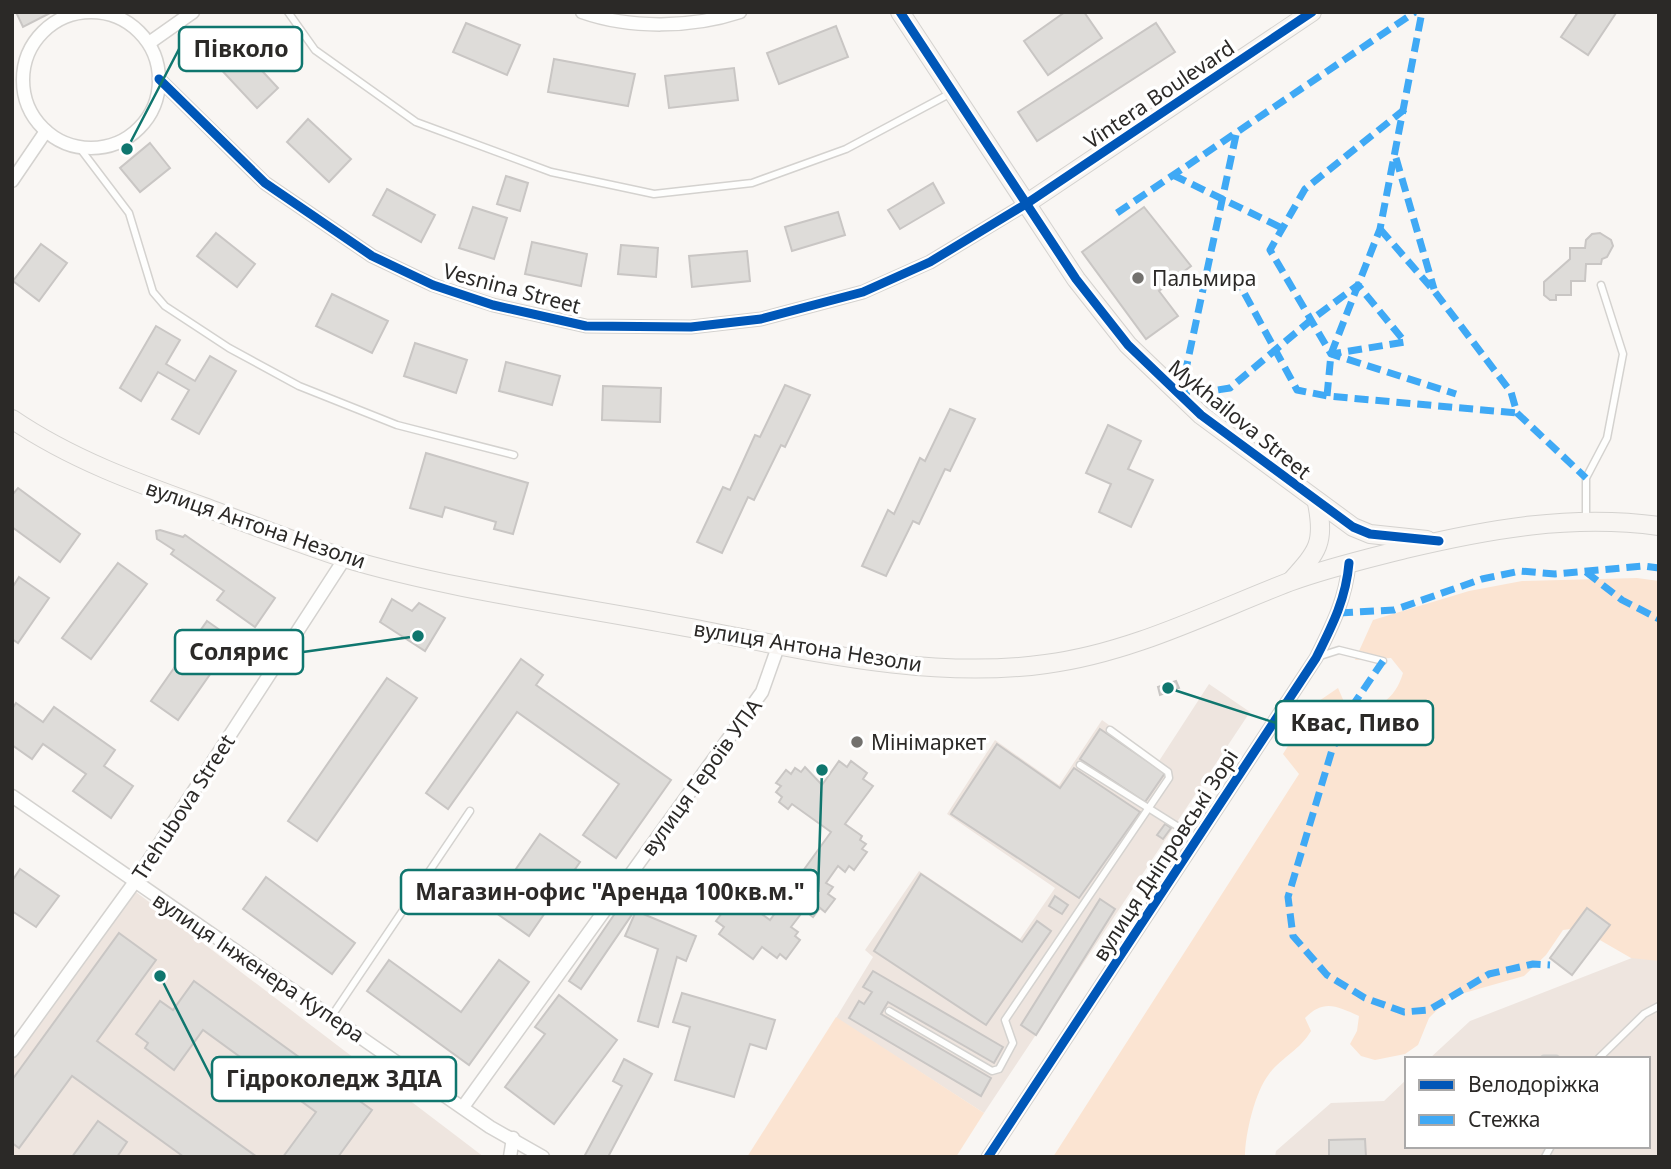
<svg xmlns="http://www.w3.org/2000/svg" width="1671" height="1169" viewBox="0 0 1671 1169" font-family="'Noto Sans',sans-serif">
<rect width="100%" height="100%" fill="#f9f6f3"/>
<g fill="#eee5df">
<polygon points="1209,684 1250,712 984,1113 836,1018 873,957 865,950 919,871 1020,939 1055,888 947,814 995,740 1059,785 1102,720 1159,761"/>
<polygon points="136,892 484,1157 12,1157 12,1060"/>
<polygon points="1637,956 1659,957 1659,1157 1275,1157 1276,1151 1331,1103 1384,1101 1407,1079 1407,1146 1648,1146 1648,1059 1429,1059 1470,1021"/>
</g>
<g fill="#fbe4d2">
<path d="M 1637,578 L 1659,581 L 1659,961 L 1631,958 L 1579,928 L 1563,930 L 1546,955 L 1524,976 L 1450,997 L 1429,1018 L 1418,1045 L 1405,1054 L 1375,1060 L 1361,1056 L 1350,1044 L 1357,1031 L 1359,1016 C 1336,1006 1324,999 1305,1018 L 1311,1031 C 1300,1050 1282,1057 1269,1074 C 1255,1092 1245,1134 1245,1157 L 1053,1157 L 1299,774 L 1283,754 L 1313,705 L 1338,688 L 1352,720 C 1376,708 1395,701 1403,673 L 1391,658 L 1355,660 L 1373,620 L 1469,591 L 1522,581 Z"/>
<polygon points="836,1017 984,1113 956,1157 747,1157"/>
</g>
<g fill="#dedcd9" stroke="#c9c6c4" stroke-width="2">
<polygon points="16,12 52,12 23,27"/>
<polygon points="1065,12 1084,12 1102,38 1048,75 1024,41"/>
<polygon points="1578,12 1616,13 1588,55 1561,37"/>
<polygon points="466,23 520,45 507,75 453,52"/>
<polygon points="1156,23 1175,52 1037,141 1018,112"/>
<polygon points="836,26 848,57 779,84 767,53"/>
<polygon points="236,43 278,88 257,108 215,63"/>
<polygon points="554,59 635,74 628,106 548,92"/>
<polygon points="734,68 738,100 669,108 665,76"/>
<polygon points="308,119 351,159 329,182 287,142"/>
<polygon points="150,143 170,168 140,192 120,168"/>
<polygon points="506,176 528,183 520,211 497,204"/>
<polygon points="933,183 944,203 900,229 888,210"/>
<polygon points="387,189 435,215 421,242 373,215"/>
<polygon points="473,207 507,218 494,259 459,248"/>
<polygon points="1144,207 1191,266 1159,291 1178,316 1146,339 1082,252"/>
<polygon points="838,212 845,235 792,251 785,227"/>
<polygon points="216,233 255,264 237,287 197,256"/>
<polygon points="1600,233 1611,240 1613,246 1607,257 1602,259 1601,264 1586,264 1585,281 1571,281 1571,295 1556,295 1556,300 1550,300 1544,295 1544,282 1570,259 1570,248 1585,248 1586,240 1592,234"/>
<polygon points="532,242 587,254 581,286 525,274"/>
<polygon points="41,244 67,263 39,301 13,281"/>
<polygon points="621,245 658,248 656,277 618,274"/>
<polygon points="747,251 750,281 692,287 689,256"/>
<polygon points="332,294 388,321 372,353 316,326"/>
<polygon points="156,326 180,340 166,364 195,381 210,356 236,371 199,434 172,419 189,390 158,372 141,401 120,388"/>
<polygon points="415,343 467,360 456,393 404,376"/>
<polygon points="506,362 560,376 552,405 499,391"/>
<polygon points="785,385 810,395 785,447 781,445 754,500 748,497 722,553 697,542 723,487 730,490 755,435 760,437"/>
<polygon points="603,386 661,388 660,422 602,420"/>
<polygon points="950,409 975,419 950,471 945,469 919,524 913,521 886,576 862,566 888,510 894,514 920,458 925,461"/>
<polygon points="1108,425 1141,441 1128,469 1153,480 1131,527 1099,512 1111,484 1086,473"/>
<polygon points="426,453 528,483 513,534 494,529 496,522 445,507 442,517 410,508"/>
<polygon points="18,488 80,534 60,562 12,527 12,495"/>
<polygon points="160,530 183,537 185,535 275,598 255,627 217,600 224,591 171,554 174,550 157,539 156,531"/>
<polygon points="118,563 147,584 91,659 62,638"/>
<polygon points="19,577 49,598 18,643 12,639 12,588"/>
<polygon points="392,599 412,611 419,603 445,618 425,651 380,622"/>
<polygon points="207,621 234,640 178,720 151,701"/>
<polygon points="521,659 543,675 536,685 671,780 616,858 583,835 619,784 517,712 448,809 426,793"/>
<polygon points="387,678 417,698 317,841 288,821"/>
<polygon points="1176,681 1179,688 1160,695 1158,687"/>
<polygon points="16,703 43,722 54,707 115,750 104,766 133,786 111,818 73,791 86,774 43,744 32,759 12,745 12,709"/>
<polygon points="1100,729 1165,773 1145,802 1080,759"/>
<polygon points="997,744 1060,788 1074,768 1140,812 1079,898 951,814"/>
<polygon points="839,761 847,767 851,761 867,773 863,779 873,786 845,824 862,836 860,840 866,844 862,849 867,852 854,870 849,866 845,872 838,866 826,883 833,887 828,894 835,899 825,912 820,908 813,917 804,910 791,927 798,932 795,936 800,940 786,959 780,954 777,958 762,947 753,959 719,934 724,927 716,921 728,905 734,909 738,905 745,910 749,905 770,920 794,887 788,883 796,873 800,875 831,832 792,804 788,809 779,802 782,797 776,792 781,786 776,783 786,770 791,774 795,768 801,772 805,767 822,785"/>
<polygon points="1165,824 1171,828 1163,839 1157,835"/>
<polygon points="540,834 580,862 529,936 489,908"/>
<polygon points="20,869 59,896 36,927 12,911 12,881"/>
<polygon points="921,874 1022,942 1037,921 1051,931 986,1025 874,951"/>
<polygon points="266,877 355,943 332,974 243,909"/>
<polygon points="1055,896 1068,905 1062,914 1049,906"/>
<polygon points="1100,899 1115,909 1036,1035 1021,1025"/>
<polygon points="620,906 633,913 581,989 569,981"/>
<polygon points="1587,908 1610,925 1572,975 1550,958"/>
<polygon points="636,911 696,936 686,961 677,957 658,1027 638,1021 658,949 625,936"/>
<polygon points="119,933 156,960 97,1041 257,1157 184,1157 72,1076 19,1148 12,1143 12,1080"/>
<polygon points="389,960 461,1012 499,960 529,982 469,1065 367,991"/>
<polygon points="873,971 1003,1047 994,1063 888,1002 881,1014 991,1078 981,1096 849,1018 859,1001 864,1004 872,992 863,987"/>
<polygon points="194,981 372,1110 338,1157 283,1157 316,1112 203,1030 174,1070 145,1048 148,1043 136,1034 160,1001 173,1010"/>
<polygon points="682,993 775,1020 766,1049 750,1044 734,1097 675,1080 690,1027 673,1022"/>
<polygon points="559,995 617,1040 554,1124 505,1087 545,1034 535,1027"/>
<polygon points="624,1059 652,1074 608,1157 584,1157 622,1086 613,1081"/>
<polygon points="98,1121 127,1142 117,1157 72,1157"/>
<polygon points="1365,1139 1366,1157 1329,1157 1329,1140"/>
</g>
<g fill="none" stroke-linecap="round" stroke-linejoin="round">
<g stroke="#d4d2cf" stroke-width="9">
<g id="lane">
<polyline points="288,12 315,50 416,122 551,172 654,194 752,183 846,149 951,93"/>
<polyline points="79,147 129,213 153,292 165,306 229,348 299,386 397,425 514,455"/>
<polyline points="1586,519 1586,478 1607,438 1623,354 1601,285"/>
<polyline points="1317,657 1339,650 1383,661"/>
<polyline points="1080,765 1196,838"/>
<polyline points="889,1011 992,1071 999,1069 1013,1043 1005,1020 1169,778 1168,772 1110,730"/>
<polyline points="331,1017 470,811"/>
<polyline points="1544,1059 1556,1059"/>
<polyline points="1598,1059 1644,1014 1659,1006"/>
<polyline points="1545,1157 1551,1146"/>
</g>
</g>
<g stroke="#d4d2cf" stroke-width="15">
<g id="street">
<path d="M 582,12 C 630,29 692,28 740,12"/>
<circle cx="91" cy="80" r="68"/>
<polyline points="149,43 193,12"/>
<polyline points="159,79 265,183 372,256 433,285 493,305 586,326 691,327 761,319 863,292 930,262 1026,204"/>
<polyline points="12,181 46,131"/>
<polyline points="12,796 490,1127 543,1157"/>
<polyline points="12,1051 134,883 345,558"/>
<polyline points="463,1107 762,692 779,644"/>
<polyline points="510,1157 513,1138"/>
<path d="M 988,1157 L 1316,658 C 1332,626 1346,599 1349,563"/>
</g>
</g>
<g stroke="#d4d2cf" stroke-width="20">
<g id="secondary">
<polyline points="900,12 1076,279 1128,345 1201,415 1353,527 1370,534 1427,540"/>
<polyline points="1026,204 1312,12"/>
<path d="M 12,419 C 72,460 140,484 207,508 C 252,525 298,543 344,558 C 451,590 570,605 680,626 C 799,648 924,681 1046,664 C 1131,653 1209,613 1289,582 C 1327,568 1366,559 1405,549 C 1489,529 1572,514 1659,526"/>
<path d="M 1292,580 C 1318,551 1325,543 1317,503"/>
</g>
</g>
<use href="#lane" stroke="#fefefd" stroke-width="6"/>
<use href="#street" stroke="#fefefd" stroke-width="12"/>
<use href="#secondary" stroke="#f8f5f2" stroke-width="18"/>
<g stroke="#3fa9f5" stroke-width="7" stroke-dasharray="14 7" stroke-linecap="butt">
<polyline points="1405,109 1305,189 1270,250 1331,354 1456,394"/>
<polyline points="1236,135 1183,383 1187,391 1198,393 1230,388 1311,320 1358,285 1405,342 1331,354"/>
<polyline points="1396,158 1434,289"/>
<polyline points="1173,175 1284,229"/>
<polyline points="1117,213 1415,12"/>
<polyline points="1380,229 1435,292 1511,392 1517,413 1586,478"/>
<polyline points="1207,281 1241,287 1297,390 1327,396 1517,413"/>
<polyline points="1327,396 1331,354 1380,229 1422,12"/>
<polyline points="1586,572 1622,600 1659,619"/>
<polyline points="1339,613 1394,610 1482,579 1520,571 1555,574 1644,566 1659,568"/>
<polyline points="1383,661 1355,702 1332,750 1288,897 1293,936 1327,975 1365,998 1404,1012 1429,1010 1489,974 1533,964 1550,965"/>
</g>
<g stroke="#fff" stroke-width="13">
<g id="cycleway">
<polyline points="900,12 1076,279 1128,345 1201,415 1353,527 1370,534 1439,541"/>
<polyline points="159,79 265,183 372,256 433,285 493,305 586,326 691,327 761,319 863,292 930,262 1026,204 1312,12"/>
<path d="M 988,1157 L 1316,658 C 1332,626 1346,599 1349,563"/>
</g>
</g>
<use href="#cycleway" stroke="#0057b8" stroke-width="9"/>
</g>
<g fill="#73716e" stroke="#fff" stroke-width="2.5">
<circle cx="1138" cy="278" r="7"/>
<circle cx="857" cy="742" r="7"/>
</g>
<g text-anchor="middle" dominant-baseline="central" stroke-width="7" stroke-linejoin="round" paint-order="stroke">
<g font-size="21" fill="#2b2927" stroke="#fff">
<text transform="translate(1159 94) rotate(-34)">Vintera Boulevard</text>
<text transform="translate(512 288) rotate(15)">Vesnina Street</text>
<text transform="translate(1240 419) rotate(39)">Mykhailova Street</text>
<text transform="translate(256 524) rotate(19)">вулиця Антона Незоли</text>
<text transform="translate(808 646) rotate(9)">вулиця Антона Незоли</text>
<text transform="translate(701 777) rotate(-54)">вулиця Героїв УПА</text>
<text transform="translate(183 807) rotate(-57)">Trehubova Street</text>
<text transform="translate(1165 855) rotate(-57)">вулиця Дніпровські Зорі</text>
<text transform="translate(259 967) rotate(34)">вулиця Інженера Купера</text>
</g>
<g font-size="21" fill="#2b2927" stroke="#fff" text-anchor="start">
<text x="1152" y="278">Пальмира</text>
<text x="871" y="742">Мінімаркет</text>
</g>
</g>
<path fill="none" stroke="#0f766e" stroke-width="2.5" d="M127 149L179 49M418 636L303 652M1168 688L1276 723M822 770L818 892M160 976L212 1079"/>
<g fill="#0f766e" stroke="#fff" stroke-width="2.5">
<circle cx="127" cy="149" r="7"/>
<circle cx="418" cy="636" r="7"/>
<circle cx="1168" cy="688" r="7"/>
<circle cx="822" cy="770" r="7"/>
<circle cx="160" cy="976" r="7"/>
</g>
<g fill="#fff" stroke="#0f766e" stroke-width="2.5">
<rect x="179" y="27" width="123" height="44" rx="7"/>
<rect x="175" y="630" width="128" height="44" rx="7"/>
<rect x="1276" y="701" width="157" height="44" rx="7"/>
<rect x="401" y="870" width="417" height="44" rx="7"/>
<rect x="212" y="1057" width="244" height="44" rx="7"/>
</g>
<g font-size="23" text-anchor="middle" font-weight="bold" fill="#2b2927">
<text x="241" y="57">Півколо</text>
<text x="239" y="660">Солярис</text>
<text x="1355" y="731">Квас, Пиво</text>
<text x="610" y="900">Магазин-офис "Аренда 100кв.м."</text>
<text x="334" y="1087">Гідроколедж ЗДIА</text>
</g>
<rect width="1671" height="1169" fill="none" stroke="#2b2927" stroke-width="28"/>
<rect x="1405" y="1057" width="245" height="91" fill="#ffffff" stroke="#aaa9a9" stroke-width="2"/>
<rect x="1419" y="1080" width="35" height="10" fill="#0057b8" stroke="#aaa9a9" stroke-width="2"/>
<text x="1468" y="1092" font-size="21" fill="#2b2927">Велодоріжка</text>
<rect x="1419" y="1115" width="35" height="10" fill="#3fa9f5" stroke="#aaa9a9" stroke-width="2"/>
<text x="1468" y="1127" font-size="21" fill="#2b2927">Стежка</text>
</svg>
